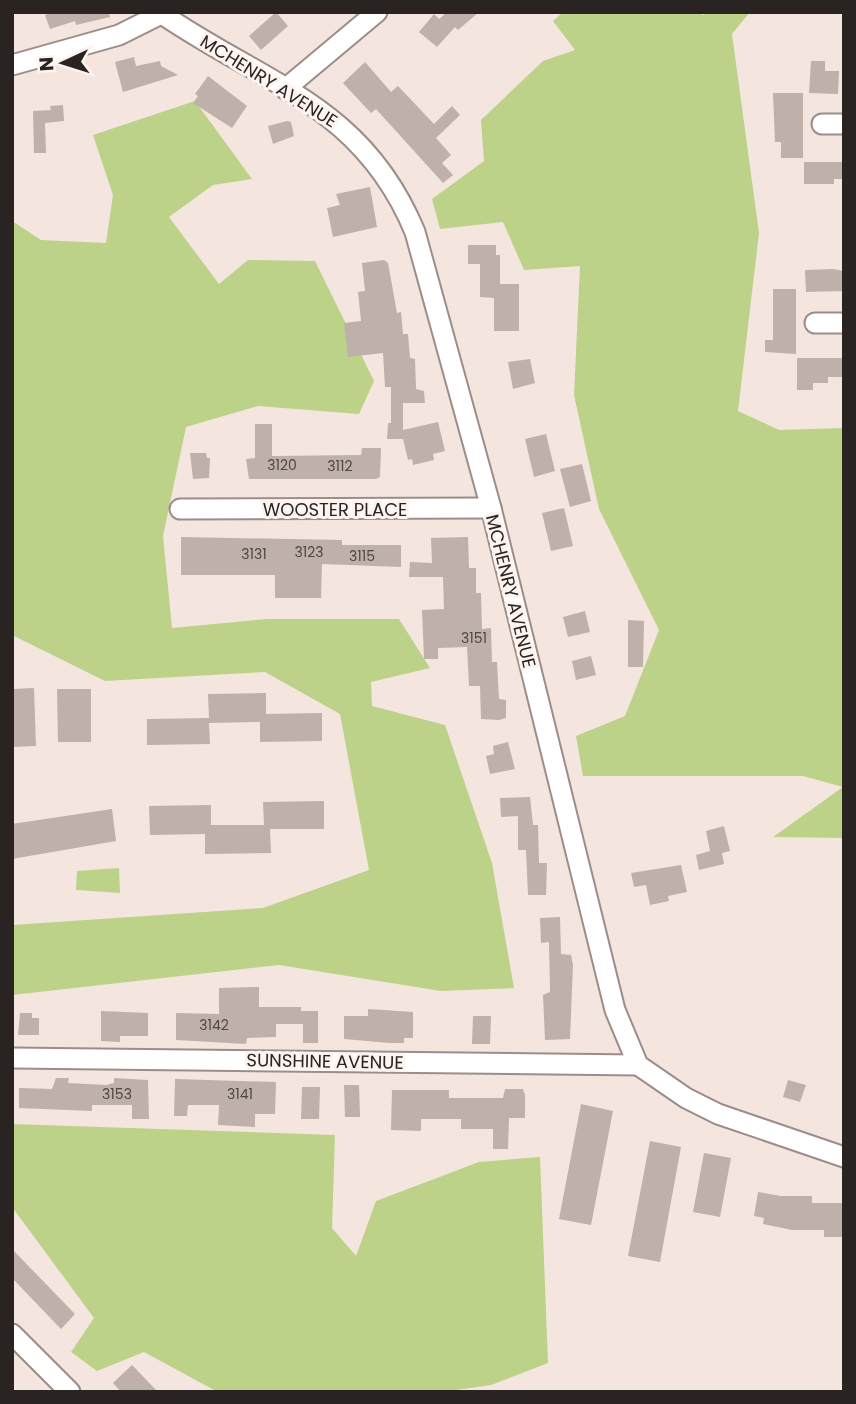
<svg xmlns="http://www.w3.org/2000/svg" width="856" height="1404" viewBox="0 0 856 1404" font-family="Poppins,sans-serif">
<rect width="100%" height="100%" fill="#f4e5df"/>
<g fill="#bdd289">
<polygon points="563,12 698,12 703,15 707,12 750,12 732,34 759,233 738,411 779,430 844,428 844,838 773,837 843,787 803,776 583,776 576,736 625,716 659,630 599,509 574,395 580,266 524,270 503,222 440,229 432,199 484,161 481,120 543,61 575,50 553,21"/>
<polygon points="195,101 252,179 213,185 169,217 219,284 248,260 315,261 374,381 359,414 258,406 186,427 163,536 172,628 266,619 399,619 430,668 371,682 372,706 445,725 492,863 514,988 441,991 279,965 12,995 12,925 263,908 369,870 340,714 265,672 105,681 12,635 12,221 41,240 106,243 113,195 93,135"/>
<polygon points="119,868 120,893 76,890 77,871"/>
<polygon points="12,1124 335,1135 332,1228 356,1256 376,1201 479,1162 540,1157 548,1363 491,1385 443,1392 225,1392 214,1390 144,1352 97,1371 71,1352 94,1318 12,1207"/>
</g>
<g fill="#bfb0aa">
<polygon points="54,12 109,12 110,17 76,25 75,21 50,29 45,15"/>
<polygon points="276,12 288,26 261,50 249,36"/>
<polygon points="442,12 479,12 458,30 455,27 437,47 419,32 434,14 439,19 444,15"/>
<polygon points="134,57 136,66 160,61 161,66 178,75 123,92 115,62"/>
<polygon points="811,61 825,61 825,71 839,71 838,94 809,93"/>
<polygon points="365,62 391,92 398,86 434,124 452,106 460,115 436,138 451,155 442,163 453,175 443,183 376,109 371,113 343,83"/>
<polygon points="208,76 247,106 232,128 193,103 198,96 195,94"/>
<polygon points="773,93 803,93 803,158 781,158 781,142 775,142"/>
<polygon points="63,105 64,121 45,123 46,153 34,153 33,111 51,110 50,106"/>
<polygon points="287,121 291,122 294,136 273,144 268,126"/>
<polygon points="804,162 844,162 844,179 834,179 834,184 804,184"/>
<polygon points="370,187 377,227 333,237 327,208 340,205 336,194"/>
<polygon points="468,245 496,245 496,255 500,255 500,284 519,284 519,331 494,331 494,298 480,297 480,264 468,264"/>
<polygon points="384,260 388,263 397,313 401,312 403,334 408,334 410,358 415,359 416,389 424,391 425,403 403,403 403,430 438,422 445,451 433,454 434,460 413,465 412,459 408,460 403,439 387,439 388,423 391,423 391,387 385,387 383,353 348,357 344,323 361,321 358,292 365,291 362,263"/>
<polygon points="833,269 844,271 844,291 806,292 805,270"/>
<polygon points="773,289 796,289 796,354 765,352 765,340 773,340"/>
<polygon points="797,358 844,358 844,377 828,377 828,383 813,383 813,390 797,390"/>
<polygon points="530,359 535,383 513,389 508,362"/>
<polygon points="255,424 272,424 272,456 361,455 362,448 381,448 380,477 376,479 249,479 246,459 255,458"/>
<polygon points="546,434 555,471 534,477 525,439"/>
<polygon points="190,453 206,453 207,458 210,458 209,478 193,479"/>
<polygon points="582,464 591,501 570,507 560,469"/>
<polygon points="564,508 573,546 551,551 542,513"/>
<polygon points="181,537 342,540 342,545 401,545 401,567 322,564 321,598 275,598 275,575 181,575"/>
<polygon points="468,537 469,568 476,568 476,593 481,593 482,629 491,628 492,662 497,662 499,699 506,700 506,718 499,720 481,719 480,686 469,686 467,647 438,648 438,659 424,659 422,610 444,609 443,577 409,577 410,562 432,563 431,538"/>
<polygon points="585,611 590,632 568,637 563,617"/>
<polygon points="628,620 644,621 643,667 628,667"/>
<polygon points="591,656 596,675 576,680 572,661"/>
<polygon points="34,688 36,746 12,747 12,689"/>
<polygon points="57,689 91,689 91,742 58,742"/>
<polygon points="266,693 266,714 322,713 322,741 260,742 260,722 209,723 210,744 147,745 147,719 209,718 208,694"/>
<polygon points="508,742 515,769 490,774 486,756 494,754 493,746"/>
<polygon points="530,797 533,825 538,825 539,863 547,863 546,895 528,895 526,850 518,850 518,816 501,817 500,798"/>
<polygon points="324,801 324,829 270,829 271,853 205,854 205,834 150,835 149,806 211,805 211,825 264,825 263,802"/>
<polygon points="112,809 116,841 12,859 12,824"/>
<polygon points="724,826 730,851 722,853 724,864 699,870 696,855 710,851 706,831"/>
<polygon points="681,865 687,892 668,896 669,901 650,905 646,885 634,887 631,873"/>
<polygon points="560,917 561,954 571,955 573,965 570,1039 545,1040 543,995 550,992 549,942 541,943 540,918"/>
<polygon points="259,987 259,1007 301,1007 301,1011 318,1011 318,1043 303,1043 303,1024 276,1024 276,1037 247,1038 246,1044 176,1040 176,1013 219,1014 219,988"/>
<polygon points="368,1009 413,1012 413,1038 404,1038 404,1043 390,1043 344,1039 344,1016 368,1016"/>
<polygon points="101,1011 148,1013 148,1036 120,1036 120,1042 101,1041"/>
<polygon points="20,1013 32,1013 32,1018 39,1018 39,1035 18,1035"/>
<polygon points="473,1016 491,1016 490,1044 472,1044"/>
<polygon points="56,1078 69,1078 68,1083 106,1085 114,1083 114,1078 148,1080 149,1119 132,1119 132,1105 92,1105 92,1111 19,1108 19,1088 52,1089"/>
<polygon points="175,1079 276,1082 275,1114 255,1114 255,1127 218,1125 219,1105 188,1105 187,1116 174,1116"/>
<polygon points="788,1080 806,1085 800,1102 783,1097"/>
<polygon points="344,1085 359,1085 360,1117 345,1117"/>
<polygon points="302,1087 320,1087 319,1119 301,1119"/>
<polygon points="505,1089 523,1089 525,1095 525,1118 509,1118 508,1149 493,1149 493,1129 461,1129 461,1119 421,1119 421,1131 391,1130 392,1090 449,1090 449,1098 503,1098"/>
<polygon points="581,1104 613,1111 591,1225 559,1219"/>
<polygon points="650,1141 681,1147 660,1262 628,1256"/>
<polygon points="704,1153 731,1158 720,1217 693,1212"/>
<polygon points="758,1192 781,1196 812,1196 812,1203 844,1203 844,1237 824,1237 824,1230 792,1230 763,1224 764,1218 754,1216"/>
<polygon points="12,1249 75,1314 61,1329 12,1278"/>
<polygon points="132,1365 158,1392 121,1392 113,1383"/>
</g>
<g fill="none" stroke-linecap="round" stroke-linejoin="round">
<g stroke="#9c8d88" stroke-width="23">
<g id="minor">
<path d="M 159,12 C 263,84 362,104 415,232 L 491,508 L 615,1010 L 638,1065 L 686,1098 L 718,1114 L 844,1157"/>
<polyline points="12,65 119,35 165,12"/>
<polyline points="285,89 377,12"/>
<polyline points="822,124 844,124"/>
<polyline points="815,323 844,323"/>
<polyline points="180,509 491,508"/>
<polyline points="12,1058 638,1065"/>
<polyline points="12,1334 70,1392"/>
</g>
</g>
<use href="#minor" stroke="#fff" stroke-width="19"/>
</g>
<g text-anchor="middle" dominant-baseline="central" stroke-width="6" stroke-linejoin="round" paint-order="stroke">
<g font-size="14" fill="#4e4744">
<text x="282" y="465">3120</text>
<text x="340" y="466">3112</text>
<text x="309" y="552">3123</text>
<text x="254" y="554">3131</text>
<text x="362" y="556">3115</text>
<text x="474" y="638">3151</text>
<text x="214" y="1025">3142</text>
<text x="117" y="1094">3153</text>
<text x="240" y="1094">3141</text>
</g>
<g font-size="18" fill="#292422" stroke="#fdf3f0">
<text transform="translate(269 81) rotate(32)">MCHENRY AVENUE</text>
<text x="335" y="509">WOOSTER PLACE</text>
<text transform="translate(511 591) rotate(76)">MCHENRY AVENUE</text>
<text transform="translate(325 1061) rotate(1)">SUNSHINE AVENUE</text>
</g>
</g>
<rect width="856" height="1404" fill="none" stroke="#292422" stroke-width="28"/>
<g transform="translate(63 63) rotate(266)" stroke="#fdf3f0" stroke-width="5" paint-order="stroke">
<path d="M0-5L12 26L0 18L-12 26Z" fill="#292422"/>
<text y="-10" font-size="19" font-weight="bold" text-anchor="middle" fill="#292422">N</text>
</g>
</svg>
